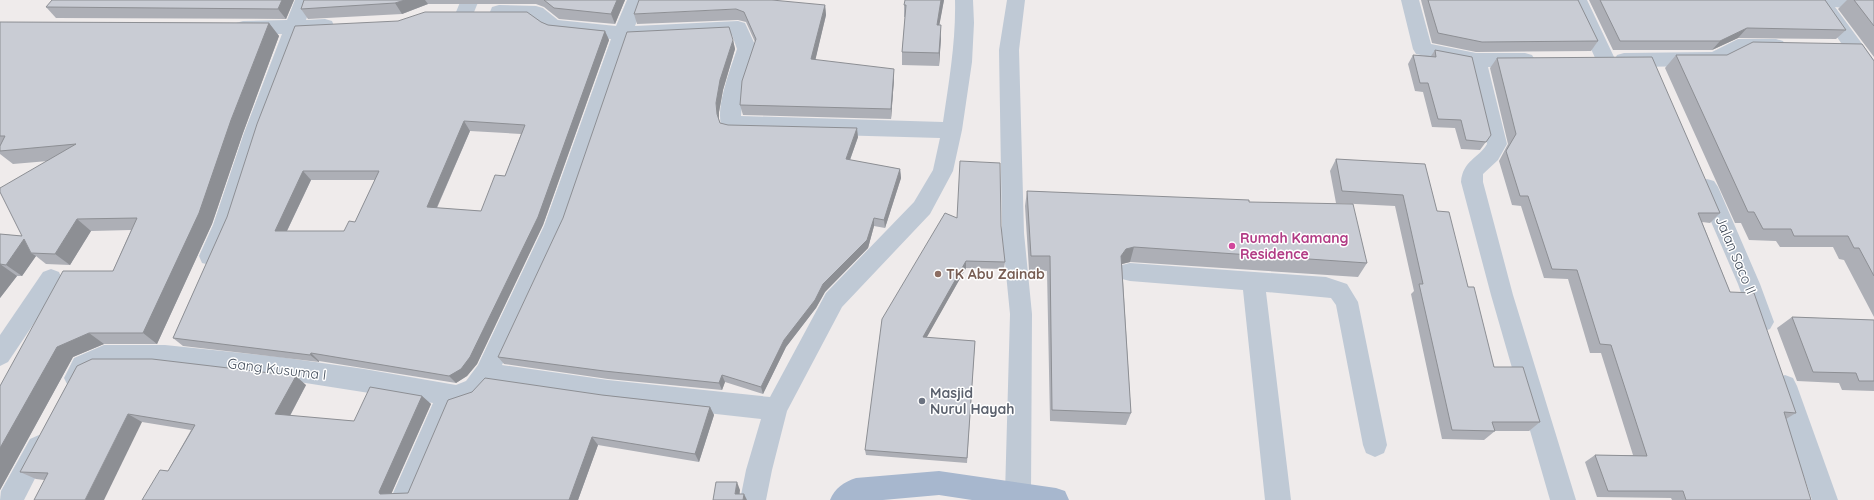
<svg xmlns="http://www.w3.org/2000/svg" width="1874" height="500" viewBox="0 0 1874 500" font-family="Quicksand,sans-serif">
<rect width="100%" height="100%" fill="#efebeb"/>
<g fill="none" stroke-linecap="round" stroke-linejoin="round">
<g fill="#bfc9d5" fill-rule="evenodd">
<polygon points="295,0 313,0 306,20 325,19 332,21 334,26 332,31 325,33 301,33 264,133 235,225 218,263 210,265 202,263 199,256 213,225 244,133 282,34 243,35 236,33 234,28 236,23 243,21 287,20"/>
<polygon points="461,0 479,0 472,17 465,19 458,17 456,12"/>
<path d="M 627,0 L 645,0 L 635,26 L 738,21 L 745,23 L 757,49 L 743,91 L 741,116 L 943,122 C 949,81 956,41 955,0 L 973,0 L 974,23 L 972,62 L 962,130 L 953,171 L 930,214 L 842,307 L 787,411 L 772,470 L 766,500 L 740,500 L 746,470 L 761,419 L 608,402 L 492,385 L 479,399 L 455,407 L 416,500 L 390,500 L 433,403 L 280,379 L 165,367 L 106,367 L 90,374 L 84,386 L 76,389 L 68,386 L 64,378 L 74,358 L 104,345 L 165,345 L 280,357 L 364,369 L 456,385 L 466,381 L 478,365 L 544,226 L 611,39 L 553,33 C 545,30 539,22 531,20 C 519,16 505,20 492,17 L 490,12 L 492,7 L 499,5 L 536,6 L 543,8 L 558,20 L 616,26 ZM 732,35 L 737,49 C 731,68 713,112 723,130 L 730,132 L 940,138 L 933,170 L 914,202 L 826,293 L 770,397 L 608,380 L 502,365 L 566,226 L 629,40 Z"/>
<polygon points="1007,0 1025,0 1019,50 1024,233 1032,314 1031,494 1028,500 1008,500 1005,494 1010,314 1002,233 999,50"/>
<path d="M 1401,0 L 1419,0 L 1431,44 L 1476,53 L 1525,53 L 1532,55 L 1535,60 L 1532,65 L 1525,67 L 1488,67 L 1507,144 L 1498,160 L 1483,174 L 1483,182 L 1513,295 L 1576,500 L 1550,500 L 1491,295 L 1461,182 C 1463,160 1478,159 1487,144 L 1468,65 L 1416,54 L 1413,49 Z"/>
<polygon points="1569,0 1587,0 1615,59 1617,55 1624,53 1712,52 1738,39 1776,39 1783,41 1786,46 1783,51 1776,53 1741,53 1715,66 1624,67 1617,65 1615,61 1613,65 1606,67 1599,65 1596,60"/>
<polygon points="1811,0 1874,0 1874,12 1835,7 1874,60 1874,82 1867,80"/>
<polygon points="1707,179 1714,181 1718,187 1760,284 1774,322 1770,329 1762,332 1754,329 1738,284 1696,187 1700,181"/>
<polygon points="1130,263 1326,277 1347,284 1358,302 1387,445 1384,453 1375,457 1366,453 1363,445 1336,305 1331,298 1266,292 1291,500 1265,500 1243,290 1130,281 1122,279 1119,272 1122,265"/>
<polygon points="51,269 59,272 62,279 59,286 8,362 0,366 0,335 43,272"/>
<polygon points="1785,375 1793,378 1797,386 1838,500 1812,500 1773,386 1777,378"/>
<polygon points="39,435 48,439 51,447 24,500 0,500 1,491 30,439"/>
</g>
<path fill="#a7b7ce" fill-rule="evenodd" d="M 939,471 L 1056,488 L 1065,491 L 1069,500 L 972,500 L 939,495 L 883,500 L 830,500 C 835,488 844,482 856,478 Z"/>
</g>
<g fill="#adafb6" fill-rule="evenodd">
<polygon points="294,0 286,19 56,18 46,7"/>
<polygon points="304,0 625,0 615,24 559,19 544,7 536,4 428,4 402,14 308,19 301,9"/>
<polygon points="944,0 939,25 941,38 939,66 902,65 902,52 905,17 904,17 904,5"/>
<polygon points="1421,0 1578,0 1598,41 1591,51 1476,52 1432,43"/>
<polygon points="1589,0 1825,0 1846,30 1836,39 1738,38 1712,50 1613,50"/>
<polygon points="1847,0 1874,0 1874,57 1838,9"/>
<polygon points="825,5 826,15 815,60 894,79 891,119 743,115 740,105 755,42 746,22 738,20 637,24 634,14"/>
<polygon points="0,22 269,23 279,36 243,133 212,224 157,344 104,344 73,357 0,490 0,386 113,271 131,230 91,231 70,265 46,264 36,256 22,276 17,276 0,298 0,234 22,236 48,161 13,164 0,154"/>
<path d="M 541,22 L 548,25 L 605,31 L 609,40 L 543,225 L 477,364 L 467,376 L 456,383 L 319,361 L 319,362 L 183,346 L 173,338 L 227,217 ZM 470,131 L 521,134 L 505,176 L 481,211 L 437,208 ZM 311,180 L 375,180 L 355,222 L 344,231 L 287,231 Z"/>
<polygon points="733,40 735,49 723,90 719,112 719,120 720,123 728,125 858,137 850,160 900,169 901,178 885,228 874,226 868,248 825,292 816,308 786,347 763,394 725,382 722,390 608,379 504,364 498,357"/>
<polygon points="1435,50 1491,135 1480,150 1461,149 1455,128 1432,127 1423,92 1415,91 1408,64 1413,55 1431,56"/>
<polygon points="1676,55 1727,55 1874,61 1874,317 1844,260 1839,259 1833,247 1780,247 1776,241 1749,240 1741,223 1735,223 1665,68"/>
<polygon points="1497,58 1720,213 1710,223 1702,222 1730,292 1796,413 1786,419 1811,500 1672,500 1671,498 1597,497 1585,462 1595,455 1633,455 1601,353 1590,353 1568,279 1544,278 1521,206 1512,205 1499,161 1508,144 1490,68"/>
<polygon points="1336,159 1437,211 1468,287 1494,367 1540,422 1529,431 1495,431 1484,440 1442,439 1411,294 1414,291 1395,206 1336,203 1330,171"/>
<polygon points="1027,191 1249,202 1367,263 1358,277 1130,262 1122,264 1131,413 1126,425 1050,421 1047,271 1029,270 1025,206"/>
<polygon points="957,218 1001,226 1005,262 1004,269 966,268 926,338 975,341 967,463 866,455 865,450"/>
<polygon points="1792,317 1874,320 1874,391 1842,390 1839,383 1797,381 1777,328"/>
<polygon points="77,366 306,385 290,416 354,421 422,396 431,404 391,494 408,493 602,395 710,407 714,415 699,462 598,445 578,500 142,500 168,471 191,430 142,422 44,480 36,479 20,472"/>
</g>
<g fill="#8d8f94">
<polygon points="282,0 294,0 286,19 278,9"/>
<polygon points="405,0 425,0 428,4 402,14 395,3"/>
<polygon points="617,0 625,0 615,24 611,14"/>
<polygon points="941,0 944,0 937,38 937,25"/>
<polygon points="825,5 826,15 813,70 811,59"/>
<polygon points="269,23 279,36 243,133 212,224 157,344 143,333 231,120"/>
<polygon points="941,25 941,38 939,66 939,53"/>
<polygon points="1747,28 1738,38 1712,50 1720,41"/>
<polygon points="605,31 609,40 543,225 477,364 467,376 456,383 449,376"/>
<polygon points="733,40 735,49 723,90 719,112 719,123 717,114 716,103 720,80"/>
<polygon points="894,69 894,79 891,119 891,109"/>
<polygon points="464,121 470,131 433,216 427,207"/>
<polygon points="857,128 858,137 847,168 846,159"/>
<polygon points="900,169 901,178 885,228 884,220"/>
<polygon points="303,171 311,180 283,239 275,231"/>
<polygon points="874,218 874,226 868,248 825,292 816,308 786,347 763,394 761,387 784,340 823,284"/>
<polygon points="77,219 91,231 70,265 55,254"/>
<polygon points="24,239 31,253 36,256 22,276 6,265"/>
<polygon points="1134,247 1130,262 1122,264 1117,270 1121,256 1126,249"/>
<polygon points="966,261 966,268 923,344 923,337"/>
<polygon points="0,264 17,276 0,298"/>
<polygon points="89,333 104,344 73,357 0,490 0,448 57,347"/>
<polygon points="311,353 319,361 319,362 310,355"/>
<polygon points="722,375 725,382 722,390 719,383"/>
<polygon points="296,376 306,385 286,423 275,414"/>
<polygon points="422,396 431,404 389,499 380,494 379,492"/>
<polygon points="710,407 714,415 699,462 695,454"/>
<polygon points="128,414 142,422 104,500 85,500"/>
<polygon points="592,437 598,445 578,500 569,500"/>
<polygon points="737,482 740,490 739,500 735,494"/>
<polygon points="744,494 747,500 743,500"/>
</g>
<g fill="#c9ccd4" stroke="#8d8f94" fill-rule="evenodd">
<polygon points="52,0 282,0 278,9 46,7"/>
<polygon points="304,0 405,0 395,3 301,9"/>
<polygon points="544,0 617,0 611,14 554,8"/>
<polygon points="639,0 772,0 825,5 811,59 894,69 891,109 740,105 742,81 756,39 744,12 736,9 634,14"/>
<polygon points="905,0 941,0 937,25 941,25 939,53 902,52 906,5 904,5"/>
<polygon points="1428,0 1578,0 1598,41 1482,42 1438,33"/>
<polygon points="1600,0 1825,0 1846,30 1747,28 1720,41 1620,41"/>
<polygon points="1854,0 1874,0 1874,26"/>
<path d="M 425,12 L 527,12 L 541,22 L 548,25 L 605,31 L 538,217 L 470,357 L 461,369 L 449,376 L 311,353 L 310,355 L 173,338 L 227,217 L 257,124 L 295,26 L 398,21 ZM 464,121 L 525,125 L 505,176 L 495,175 L 481,211 L 427,207 ZM 303,171 L 379,171 L 355,222 L 349,221 L 344,231 L 275,231 Z"/>
<polygon points="0,22 269,23 231,120 199,213 143,333 89,333 57,347 0,448 0,386 63,271 113,271 137,218 77,219 55,254 31,253 24,239 6,265 0,264 0,265 0,234 22,236 0,192 0,188 76,144 0,151 0,146 5,136 0,136"/>
<polygon points="729,27 733,40 720,80 716,103 717,114 720,123 728,125 857,128 846,159 900,169 884,220 874,218 867,240 823,284 815,300 784,340 761,387 722,375 719,383 604,371 498,357 563,218 627,32"/>
<polygon points="1753,42 1862,44 1874,61 1874,276 1859,248 1854,248 1848,236 1794,236 1791,229 1763,229 1754,212 1748,212 1676,55 1727,55"/>
<polygon points="1435,50 1472,57 1491,135 1486,142 1466,140 1461,120 1438,119 1428,83 1420,83 1413,55 1436,57"/>
<polygon points="1652,57 1720,213 1698,213 1730,292 1754,293 1796,413 1784,412 1811,500 1686,500 1683,491 1608,491 1595,455 1647,456 1611,345 1600,344 1577,270 1552,269 1528,196 1520,196 1506,151 1516,134 1497,58"/>
<polygon points="1336,159 1425,164 1437,211 1449,212 1468,287 1474,287 1494,367 1523,367 1540,422 1492,422 1495,431 1452,430 1419,284 1423,284 1403,195 1342,191"/>
<polygon points="960,161 1000,163 1001,226 1005,262 966,261 923,337 975,341 967,458 865,450 882,319 945,213 957,218"/>
<polygon points="1027,191 1249,200 1249,202 1353,204 1367,263 1134,247 1126,249 1121,256 1131,413 1052,410 1050,256 1031,256"/>
<polygon points="1792,317 1874,320 1874,381 1859,381 1856,373 1813,372"/>
<polygon points="92,359 152,359 296,376 275,414 354,421 370,387 422,396 379,492 380,494 408,493 448,400 472,392 485,378 602,395 710,407 695,454 592,437 569,500 142,500 160,470 168,471 195,425 128,414 85,500 34,500 48,473 20,472 77,366"/>
<polygon points="716,482 737,482 735,494 744,494 743,500 713,500"/>
</g>
<circle fill="#d1479c" stroke="#fff" stroke-width="1.5" cx="1232" cy="246" r="4"/>
<circle fill="#8d6e63" stroke="#fff" stroke-width="1.5" cx="938" cy="274" r="4"/>
<circle fill="#6b7280" stroke="#fff" stroke-width="1.5" cx="922" cy="401" r="4"/>
<g text-anchor="middle" dominant-baseline="central" stroke-width="3" stroke-linejoin="round" paint-order="stroke">
<g font-size="14" font-weight="bold" fill="#b23c85" stroke="#fff" text-anchor="start">
<text x="1240" y="238">Rumah Kamang<tspan x="1240" dy="16">Residence</tspan></text>
</g>
<g font-size="14" fill="#424c5a" stroke="#fff">
<text transform="translate(1736 255) rotate(67)">Jalan Saco II</text>
<text transform="translate(277 369) rotate(7)">Gang Kusuma I</text>
</g>
<g font-size="14" font-weight="bold" fill="#785e54" stroke="#fff" text-anchor="start">
<text x="946" y="274">TK Abu Zainab</text>
</g>
<g font-size="14" font-weight="bold" fill="#5b616d" stroke="#fff" text-anchor="start">
<text x="930" y="393">Masjid<tspan x="930" dy="16">Nurul Hayah</tspan></text>
</g>
</g>
</svg>
